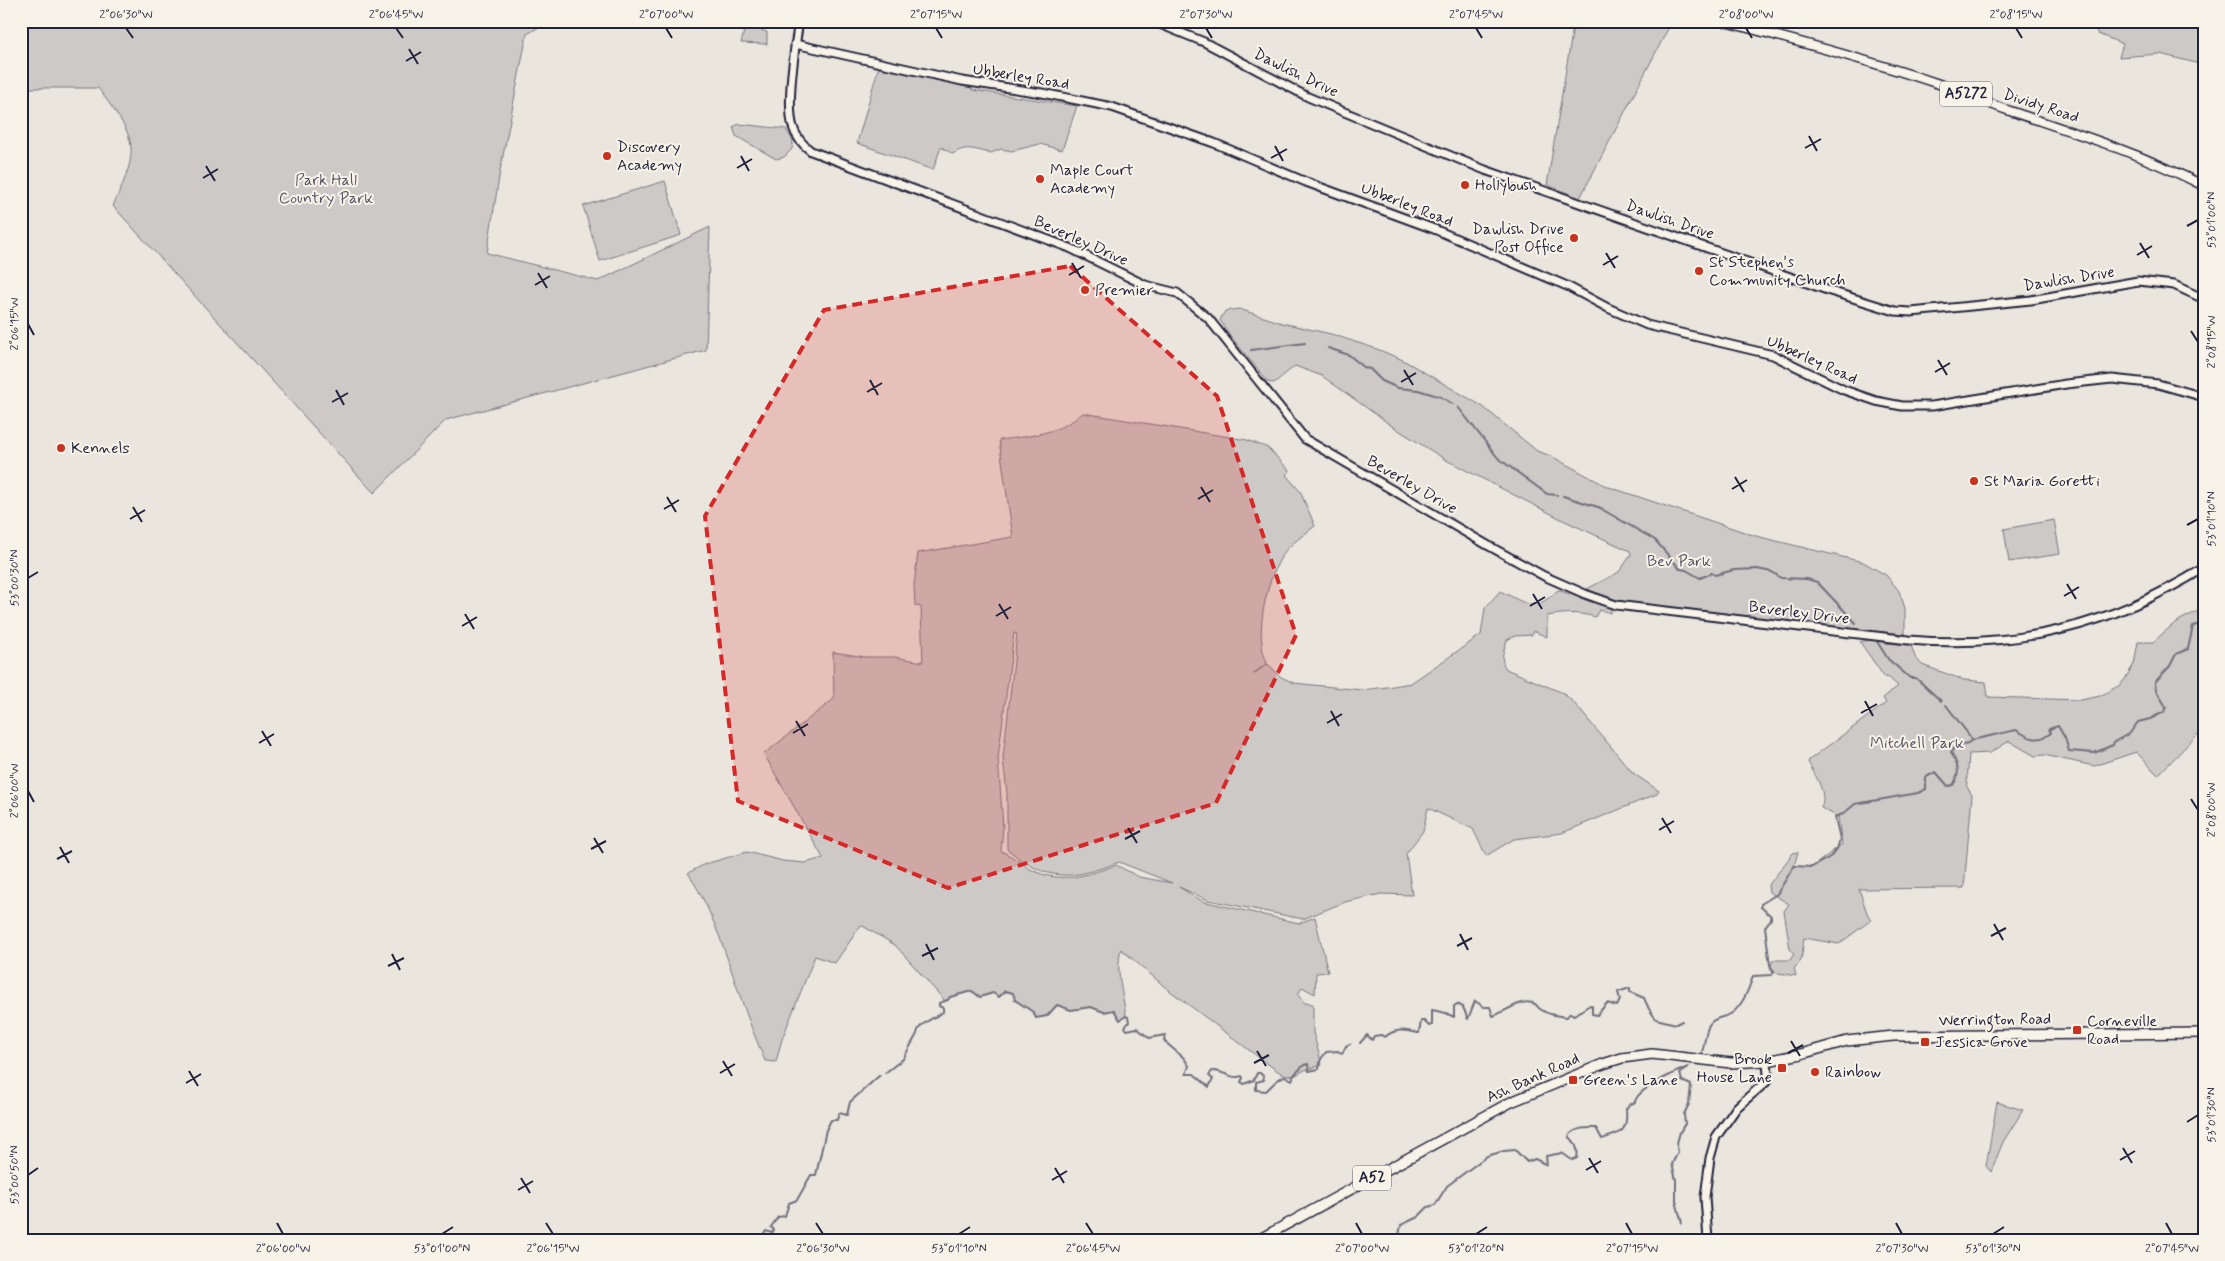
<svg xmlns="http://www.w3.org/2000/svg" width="2225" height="1261" viewBox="0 0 2225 1261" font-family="Mynerve,sans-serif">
<rect width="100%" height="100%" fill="#eae6de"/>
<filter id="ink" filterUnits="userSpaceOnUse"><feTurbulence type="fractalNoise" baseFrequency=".02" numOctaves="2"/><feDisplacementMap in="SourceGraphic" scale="10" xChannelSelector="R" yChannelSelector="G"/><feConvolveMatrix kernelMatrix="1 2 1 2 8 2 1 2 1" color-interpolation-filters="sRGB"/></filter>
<g filter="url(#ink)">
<g fill="#cdc9c6" stroke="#787680" fill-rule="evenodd">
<path d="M 21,21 L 550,21 L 527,34 L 500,171 L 487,253 L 598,281 L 710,227 L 706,350 L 446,420 L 374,493 L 113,206 C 141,145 137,141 98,88 L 21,88 Z"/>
<polygon points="1574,21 1646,21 1669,27 1580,198 1547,185"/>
<polygon points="2090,21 2204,21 2204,65 2160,54 2119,57 2123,44 2098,34"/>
<polygon points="746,25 767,32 767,44 741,43"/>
<path d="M 881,68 L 972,88 L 972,90 L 1077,106 L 1062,150 L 1040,144 L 1012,151 L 1001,149 L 991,153 C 977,151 967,144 953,154 L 941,147 L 933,170 L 857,143 L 878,69 Z"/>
<polygon points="739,124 786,129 793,141 792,149 784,157 776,159 736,136 733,127"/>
<polygon points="665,181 681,235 600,261 583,206"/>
<path d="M 1239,309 L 1282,323 L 1331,334 L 1377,349 L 1403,360 L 1482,406 L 1537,451 L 1551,456 L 1606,486 L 1756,536 L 1863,562 L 1886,575 L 1899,591 L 1905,608 L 1905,634 L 1778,622 L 1617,602 L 1587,589 L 1619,572 L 1631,555 L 1630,551 L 1567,522 L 1446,460 L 1392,426 L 1322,376 L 1295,366 L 1274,383 L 1268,382 C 1253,362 1232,341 1220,320 L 1225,311 Z"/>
<path d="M 1083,413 L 1247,440 L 1268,448 L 1290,471 L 1286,475 L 1300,491 L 1315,526 C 1306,533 1296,540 1288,548 C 1270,567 1258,619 1262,644 C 1262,651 1265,657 1267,663 L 1253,674 L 1268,664 L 1281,677 L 1294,683 L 1362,690 L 1387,687 L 1411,683 L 1481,635 L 1485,608 L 1500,591 C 1529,604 1532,614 1558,590 L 1611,609 L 1611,613 L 1599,610 L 1595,617 C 1578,612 1564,613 1547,616 L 1547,637 L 1533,631 L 1532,635 L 1515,636 L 1507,640 C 1504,651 1499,659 1506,669 L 1563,693 L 1574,703 L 1633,773 L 1659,791 L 1657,794 L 1562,833 L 1514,839 L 1486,856 L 1473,829 L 1428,808 L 1423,831 L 1406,854 L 1412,895 L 1381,894 L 1345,902 L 1303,919 L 1208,900 L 1179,887 L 1202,901 L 1299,923 L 1315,917 L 1328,972 L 1316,973 L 1315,994 L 1302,987 L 1298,995 L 1305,1003 L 1313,1004 L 1313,1032 L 1322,1065 L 1305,1070 L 1294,1076 L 1282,1074 L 1265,1062 L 1165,987 L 1121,949 C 1115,970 1123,994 1126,1016 L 1120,1020 L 1114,1010 L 1104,1012 L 1090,1007 L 1071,1010 L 1058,1005 L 1047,1016 L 1036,1018 L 1033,1012 L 1015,1000 L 1013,993 C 1005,989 1005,994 999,997 L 993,993 L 980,997 L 971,991 L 950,997 L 945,1001 L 895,945 L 861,925 L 835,963 L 815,956 L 782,1039 L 776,1062 L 765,1061 C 759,1046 752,1030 747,1015 C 728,965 718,919 688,873 L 705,864 L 747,852 L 783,861 L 805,863 L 823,858 L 764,754 L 834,699 L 833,652 L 865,657 L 894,657 L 923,662 L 921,607 L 915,605 L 914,585 L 918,553 L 1013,537 L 999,440 C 1030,436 1059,434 1083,413 ZM 1014,633 L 1017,634 L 1003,758 L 1007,793 L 1007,849 C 1048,883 1071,880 1119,862 L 1172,883 L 1139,877 L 1116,865 C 1092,874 1065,883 1039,873 C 1025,868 1015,857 1001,851 L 1003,827 L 998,758 Z"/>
<polygon points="2054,520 2060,554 2009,562 2004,529"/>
<path d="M 2204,608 L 2204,728 L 2158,775 L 2136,752 L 2094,766 L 2044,755 L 2035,756 L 2009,741 L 1990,753 L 1969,754 L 1967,784 L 1966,785 L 1972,795 L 1964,888 L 1859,889 L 1867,913 L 1871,920 L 1839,944 L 1804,938 C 1802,949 1804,962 1794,968 L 1796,976 L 1772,972 L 1770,968 L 1773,960 L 1790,960 L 1794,954 L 1790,949 L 1784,911 L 1789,904 L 1769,892 L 1768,886 L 1793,853 L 1798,852 L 1794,866 L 1812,867 L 1842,844 L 1838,817 L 1821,808 C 1828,794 1815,775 1808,762 L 1809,760 L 1886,703 L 1883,698 L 1898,686 L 1888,677 L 1885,678 L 1860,642 L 1878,638 L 1885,643 L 1911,645 L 1915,657 L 1922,665 L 1964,680 L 1986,682 L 1988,697 L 2081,700 L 2100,696 L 2120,685 L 2125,679 L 2134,664 L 2138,642 L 2153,642 L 2176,622 Z"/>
<polygon points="1997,1102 2023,1110 2003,1142 1991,1172 1986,1166"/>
</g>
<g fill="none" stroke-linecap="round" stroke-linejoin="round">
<g stroke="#716f7b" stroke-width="2">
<polyline points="1328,348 1349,355 1365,368 1370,369 1382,381 1398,388 1418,390 1441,397 1453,404"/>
<polyline points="1251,350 1305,343"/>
<polyline points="1458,407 1498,458 1547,494 1557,495"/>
<polyline points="1563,496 1598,507 1655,540 1680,569 1686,570 1700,578 1712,573 1715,575 1734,570 1757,569 1772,572 1781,578 1807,579 1817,582 1856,623"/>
<polyline points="1876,640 1888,659 1910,678 1916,678 1941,701"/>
<polyline points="1946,705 1972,739"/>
<path d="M 1360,1043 L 1367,1035 L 1372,1040 L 1374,1036 L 1381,1035 L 1385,1037 C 1396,1027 1405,1031 1419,1033 L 1421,1021 L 1424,1021 L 1429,1026 L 1432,1025 L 1432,1010 L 1446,1013 L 1454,1017 L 1454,1006 L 1457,1004 L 1463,1007 L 1468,1019 L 1475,1001 L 1484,1007 L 1490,1007 L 1493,1016 C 1504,1013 1522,997 1535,1004 C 1537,1005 1538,1008 1540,1009 C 1548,1015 1558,1016 1567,1017 L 1570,1013 L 1574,1015 L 1590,1005 L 1592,1006 L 1592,1014 L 1597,1015 L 1607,1003 L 1617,1006 L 1620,1000 L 1618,992 L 1630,988 L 1630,992 L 1644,998 L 1649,1009 L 1656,1019 L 1676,1024 L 1682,1021"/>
<path d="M 1702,1052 C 1705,1043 1705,1033 1709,1025 C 1713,1017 1725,1018 1732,1013 C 1743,1005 1749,989 1753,976 L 1772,975 L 1774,972 L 1770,965 L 1765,927 L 1771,919 L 1771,916 L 1761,907 L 1761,904 L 1777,894 L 1794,866 L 1812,867 L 1830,857 L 1837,849 L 1840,839 L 1835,817 L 1843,814 L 1855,804 L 1918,793 L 1926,789 L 1926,777 L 1936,772 L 1948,786 L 1953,785 C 1961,773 1958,765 1951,752 L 1957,745 L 1968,743 L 1972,740 L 2016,730 C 2029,738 2038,743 2051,733 L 2049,729 L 2058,726 L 2065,738 L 2069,751 L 2094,753 L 2113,745 L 2114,742 L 2130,733 L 2138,722 L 2150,719 L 2164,712 L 2166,707 L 2156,690 L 2155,682 L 2170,666 L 2176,654 L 2188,649 L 2193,626 L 2204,623"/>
<path d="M 885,1073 L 903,1059 L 917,1034 C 918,1023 935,1018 943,1012 L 943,1008 L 939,1006 L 939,1003 L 948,1000 L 950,997 L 972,991 L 980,997 L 993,993 L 999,997 L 1005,991 L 1013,993 L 1015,1000 L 1033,1012 L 1036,1018 L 1047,1016 L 1057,1005 L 1071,1010 L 1091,1007 L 1104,1012 L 1114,1010 L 1120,1020 L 1126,1016 L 1128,1017 L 1129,1022 L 1125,1027 L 1127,1030 L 1137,1028 L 1149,1038 L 1165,1035 L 1164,1041 L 1184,1058 L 1189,1066 L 1186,1074 L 1194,1074 L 1209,1087 L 1213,1079 L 1209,1076 L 1212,1071 C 1223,1070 1230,1080 1242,1076 L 1243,1078 L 1241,1082 L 1244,1084 L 1254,1080 L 1257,1073 L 1260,1073 L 1263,1076 L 1264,1080 L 1256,1082 L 1256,1090 L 1266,1091 C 1272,1086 1277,1078 1285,1076 L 1292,1080 L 1294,1075 L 1304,1065 L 1308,1064 L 1309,1071 L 1319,1069 L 1321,1059 L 1326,1052 L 1338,1051 L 1342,1054 L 1346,1046 L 1350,1044"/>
<path d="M 1682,1223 L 1676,1201 L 1676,1180 L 1672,1164 L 1678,1152 C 1675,1144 1680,1130 1685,1124 L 1684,1114 L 1689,1104 L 1691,1085 L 1682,1081 L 1680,1073 L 1686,1069"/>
<polyline points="565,1239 566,1240"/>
<polyline points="754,1240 761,1239 766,1231 772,1233 774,1230 771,1227 778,1217 785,1216 789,1203 797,1200 811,1175 816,1175 826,1130 831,1120 837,1120 839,1113 847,1115 850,1102 880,1075"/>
<path d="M 1386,1240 L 1396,1238 L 1399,1235 L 1401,1225 L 1418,1217 L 1428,1207 L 1435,1205 L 1447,1186 L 1487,1156 L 1504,1151 L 1515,1150 L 1527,1162 L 1535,1159 L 1547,1165 L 1546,1156 L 1562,1153 L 1572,1160 L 1577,1158 C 1579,1149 1575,1142 1569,1136 C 1575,1127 1587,1128 1596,1128 L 1602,1139 C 1621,1133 1628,1132 1626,1109 L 1629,1105 L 1635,1102 C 1637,1089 1676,1072 1688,1067"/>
</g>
<g stroke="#22223b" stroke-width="11">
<g id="secondary">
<path d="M 799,21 C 795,44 786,106 793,127 C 796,137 803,145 811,151 L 1070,248 L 1145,285 L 1177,293 L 1208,318 L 1305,439 L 1489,546 L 1544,576 L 1585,594 L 1616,605 L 1909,640 C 2018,649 2111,626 2204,568"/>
<polyline points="1152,21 1204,42 1308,97 1485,170 1830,291 1895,311 1911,312 2031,300 2138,281 2174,285 2204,299"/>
<polyline points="795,44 962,81 1042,93 1112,107 1214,143 1306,182 1434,229 1567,286 1608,308 1647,325 1773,355 1844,390 1876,401 1902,406 1932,406 2066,384 2112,379 2158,384 2204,397"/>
<polyline points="1708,1240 1705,1197 1710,1158 1716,1137 1737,1107 1766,1082 1768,1075 1767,1061"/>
</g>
</g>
<g stroke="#22223b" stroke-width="11">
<path id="primary" d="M 1721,21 C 1794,40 1868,60 1939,84 C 1963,92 1986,103 2010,111 C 2076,133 2142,154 2204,186"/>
</g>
<g stroke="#22223b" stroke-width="12">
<polyline id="highway" points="1258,1240 1511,1102 1603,1064 1622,1058 1652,1054 1731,1063 1767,1061 1801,1054 1847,1041 1893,1036 2204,1033"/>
</g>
<use href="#secondary" stroke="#f7f3e8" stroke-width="7"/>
<use href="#primary" stroke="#f7f3e8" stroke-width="8"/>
<use href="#highway" stroke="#f7f3e8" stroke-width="9"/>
</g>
</g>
<path fill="#d62828" fill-opacity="0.2" stroke="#d62828" stroke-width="4" stroke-dasharray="10 6" stroke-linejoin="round" d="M 1070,266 L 1217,396 L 1296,635 L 1216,803 L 948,888 L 738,801 L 705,516 L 824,310 Z"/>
<path fill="none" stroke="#22223b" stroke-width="2" d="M 126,28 L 133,38M 396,28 L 403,38M 666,28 L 672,38M 936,28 L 942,38M 1206,28 L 1212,38M 1476,28 L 1482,38M 1746,28 L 1752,38M 2016,28 L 2022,38M 409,49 L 418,64M 406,61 L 421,52M 1809,136 L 1817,151M 1275,146 L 1283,161M 1805,148 L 1821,139M 741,156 L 749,171M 1271,158 L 1287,149M 206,166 L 215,181M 737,168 L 752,159M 203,178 L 218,169M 2187,226 L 2198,220M 2140,243 L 2149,258M 1606,253 L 1615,268M 2137,255 L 2152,246M 1072,263 L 1081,278M 1603,265 L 1618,256M 538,273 L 547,288M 1069,275 L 1084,266M 535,285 L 550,276M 28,324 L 34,335M 2191,331 L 2198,342M 1938,360 L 1947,375M 1404,370 L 1413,385M 1935,372 L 1950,363M 870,380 L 878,395M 1401,382 L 1416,373M 336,390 L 344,405M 867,392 L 882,383M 332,402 L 348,393M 1735,477 L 1744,492M 1201,487 L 1210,502M 1732,489 L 1747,480M 667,497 L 676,512M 1198,499 L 1213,490M 133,507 L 142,522M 664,509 L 679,500M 130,519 L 145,510M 2187,525 L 2198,519M 28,578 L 38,572M 2067,584 L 2076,599M 1533,594 L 1542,609M 2064,596 L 2079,587M 999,604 L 1008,619M 1530,606 L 1545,597M 465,614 L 474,629M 996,616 L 1011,607M 462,626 L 477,617M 1865,701 L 1873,716M 1331,711 L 1339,726M 1861,713 L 1877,704M 796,721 L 805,736M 1327,723 L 1342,714M 262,731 L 271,746M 793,733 L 808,724M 259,743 L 274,734M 28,791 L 34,802M 2191,799 L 2198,810M 1662,818 L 1671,833M 1128,828 L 1137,843M 1659,830 L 1674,821M 594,838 L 603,853M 1125,839 L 1140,831M 60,847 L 69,863M 591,849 L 606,841M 57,859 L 72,851M 1994,924 L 2003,940M 1460,934 L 1468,950M 1991,936 L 2006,928M 926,944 L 934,960M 1457,946 L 1472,938M 392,954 L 400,970M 922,956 L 938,948M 388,966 L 404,958M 1791,1041 L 1800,1056M 1257,1051 L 1266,1066M 1788,1053 L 1803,1045M 723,1061 L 732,1076M 1254,1063 L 1269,1055M 189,1071 L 198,1086M 720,1073 L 735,1064M 186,1083 L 201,1074M 2187,1122 L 2198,1115M 2123,1148 L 2132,1163M 1589,1158 L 1598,1173M 2120,1160 L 2135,1151M 1055,1168 L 1064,1183M 1586,1170 L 1601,1161M 28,1175 L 38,1168M 521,1178 L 530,1193M 1052,1180 L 1067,1171M 518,1190 L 533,1181M 277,1223 L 283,1234M 546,1223 L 553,1234M 816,1223 L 823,1234M 1086,1223 L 1093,1234M 1356,1223 L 1362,1234M 1626,1223 L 1632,1234M 1896,1223 L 1902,1234M 2166,1223 L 2172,1234M 442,1234 L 453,1227M 959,1234 L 970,1227M 1476,1234 L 1487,1227M 1993,1234 L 2004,1227"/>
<g fill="#c8321e" stroke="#f7f3e8" stroke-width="2">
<circle cx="607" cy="156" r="5"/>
<circle cx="1040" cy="179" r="5"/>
<circle cx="1465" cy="185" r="5"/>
<circle cx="1574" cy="238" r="5"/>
<circle cx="1699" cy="271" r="5"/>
<circle cx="1085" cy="290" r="5"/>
<circle cx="61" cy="448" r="5"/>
<circle cx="1974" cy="481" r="5"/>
<rect x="2072" y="1025" width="10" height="10" rx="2.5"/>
<rect x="1920" y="1037" width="10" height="10" rx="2.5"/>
<rect x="1777" y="1063" width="10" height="10" rx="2.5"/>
<circle cx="1815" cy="1072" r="5"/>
<rect x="1568" y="1075" width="10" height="10" rx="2.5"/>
</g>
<g text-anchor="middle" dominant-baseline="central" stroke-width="4" stroke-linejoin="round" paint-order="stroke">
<g fill="#f7f3e8" stroke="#62616f" stroke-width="1">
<rect x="1940" y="81.5" width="52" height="25" rx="4"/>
<rect x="1353" y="1165.5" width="38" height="25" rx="4"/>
</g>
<g font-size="15" font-weight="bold" fill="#22223b">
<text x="1966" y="94">A5272</text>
<text x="1372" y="1178">A52</text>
</g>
<g font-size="16" fill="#22223b" stroke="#f7f3e8">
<text transform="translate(1296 73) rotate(26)">Dawlish Drive</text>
<text transform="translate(1021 77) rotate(9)">Ubberley Road</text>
<text transform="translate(2041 106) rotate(18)">Dividy Road</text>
<text transform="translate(1407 205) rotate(21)">Ubberley Road</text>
<text transform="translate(1670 220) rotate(19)">Dawlish Drive</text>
<text transform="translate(1081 241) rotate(24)">Beverley Drive</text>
<text transform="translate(2069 279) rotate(-9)">Dawlish Drive</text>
<text transform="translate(1812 360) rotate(24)">Ubberley Road</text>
<text transform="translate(1412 485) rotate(30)">Beverley Drive</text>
<text transform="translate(1799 613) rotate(7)">Beverley Drive</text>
<text transform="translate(1995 1020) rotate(-1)">Werrington Road</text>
<text transform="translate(1533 1078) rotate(-24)">Ash Bank Road</text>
</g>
<g font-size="16" fill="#22223b" stroke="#f7f3e8" text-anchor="start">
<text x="617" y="147">Discovery<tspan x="617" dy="18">Academy</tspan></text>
<text x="1050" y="170">Maple Court<tspan x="1050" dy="18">Academy</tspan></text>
<text x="1475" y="185">Hollybush</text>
<text x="1564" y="229" text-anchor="end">Dawlish Drive<tspan x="1564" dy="18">Post Office</tspan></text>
<text x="1709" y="262">St Stephen's<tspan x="1709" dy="18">Community Church</tspan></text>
<text x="1095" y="290">Premier</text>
<text x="71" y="448">Kennels</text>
<text x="1984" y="481">St Maria Goretti</text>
<text x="2087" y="1021">Corneville<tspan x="2087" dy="18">Road</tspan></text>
<text x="1935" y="1042">Jessica Grove</text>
<text x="1772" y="1059" text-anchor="end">Brook<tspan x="1772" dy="18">House Lane</tspan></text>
<text x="1825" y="1072">Rainbow</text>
<text x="1583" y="1080">Green's Lane</text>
</g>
<g font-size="16" fill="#555465" stroke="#f7f3e8">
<text x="326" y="180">Park Hall<tspan x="326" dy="18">Country Park</tspan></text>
<text x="1679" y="561">Bev Park</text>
<text x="1917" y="743">Mitchell Park</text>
</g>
</g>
<rect width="2225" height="1261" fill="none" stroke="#f7f3e8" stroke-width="55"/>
<rect x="28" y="28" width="2170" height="1206" fill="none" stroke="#22223b" stroke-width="2"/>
<g font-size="12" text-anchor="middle" fill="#22223b">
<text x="126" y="18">2°06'30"W</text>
<text x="396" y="18">2°06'45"W</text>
<text x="666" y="18">2°07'00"W</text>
<text x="936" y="18">2°07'15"W</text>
<text x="1206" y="18">2°07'30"W</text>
<text x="1476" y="18">2°07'45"W</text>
<text x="1746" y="18">2°08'00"W</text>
<text x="2016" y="18">2°08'15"W</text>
<text transform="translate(2211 220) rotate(-90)" y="4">53°01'00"N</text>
<text transform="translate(14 324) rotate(-90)" y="4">2°06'15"W</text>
<text transform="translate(2211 342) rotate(-90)" y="4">2°08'15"W</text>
<text transform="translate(2211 519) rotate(-90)" y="4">53°01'10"N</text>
<text transform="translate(14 578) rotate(-90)" y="4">53°00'30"N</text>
<text transform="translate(14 791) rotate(-90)" y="4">2°06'00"W</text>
<text transform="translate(2211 810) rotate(-90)" y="4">2°08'00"W</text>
<text transform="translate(2211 1115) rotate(-90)" y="4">53°01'30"N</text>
<text transform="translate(14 1175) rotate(-90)" y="4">53°00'50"N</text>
<text x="283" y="1252">2°06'00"W</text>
<text x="442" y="1252">53°01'00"N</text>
<text x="553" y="1252">2°06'15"W</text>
<text x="823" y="1252">2°06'30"W</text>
<text x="959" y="1252">53°01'10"N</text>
<text x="1093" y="1252">2°06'45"W</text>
<text x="1362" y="1252">2°07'00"W</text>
<text x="1476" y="1252">53°01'20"N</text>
<text x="1632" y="1252">2°07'15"W</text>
<text x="1902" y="1252">2°07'30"W</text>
<text x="1993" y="1252">53°01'30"N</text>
<text x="2172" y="1252">2°07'45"W</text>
</g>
</svg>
